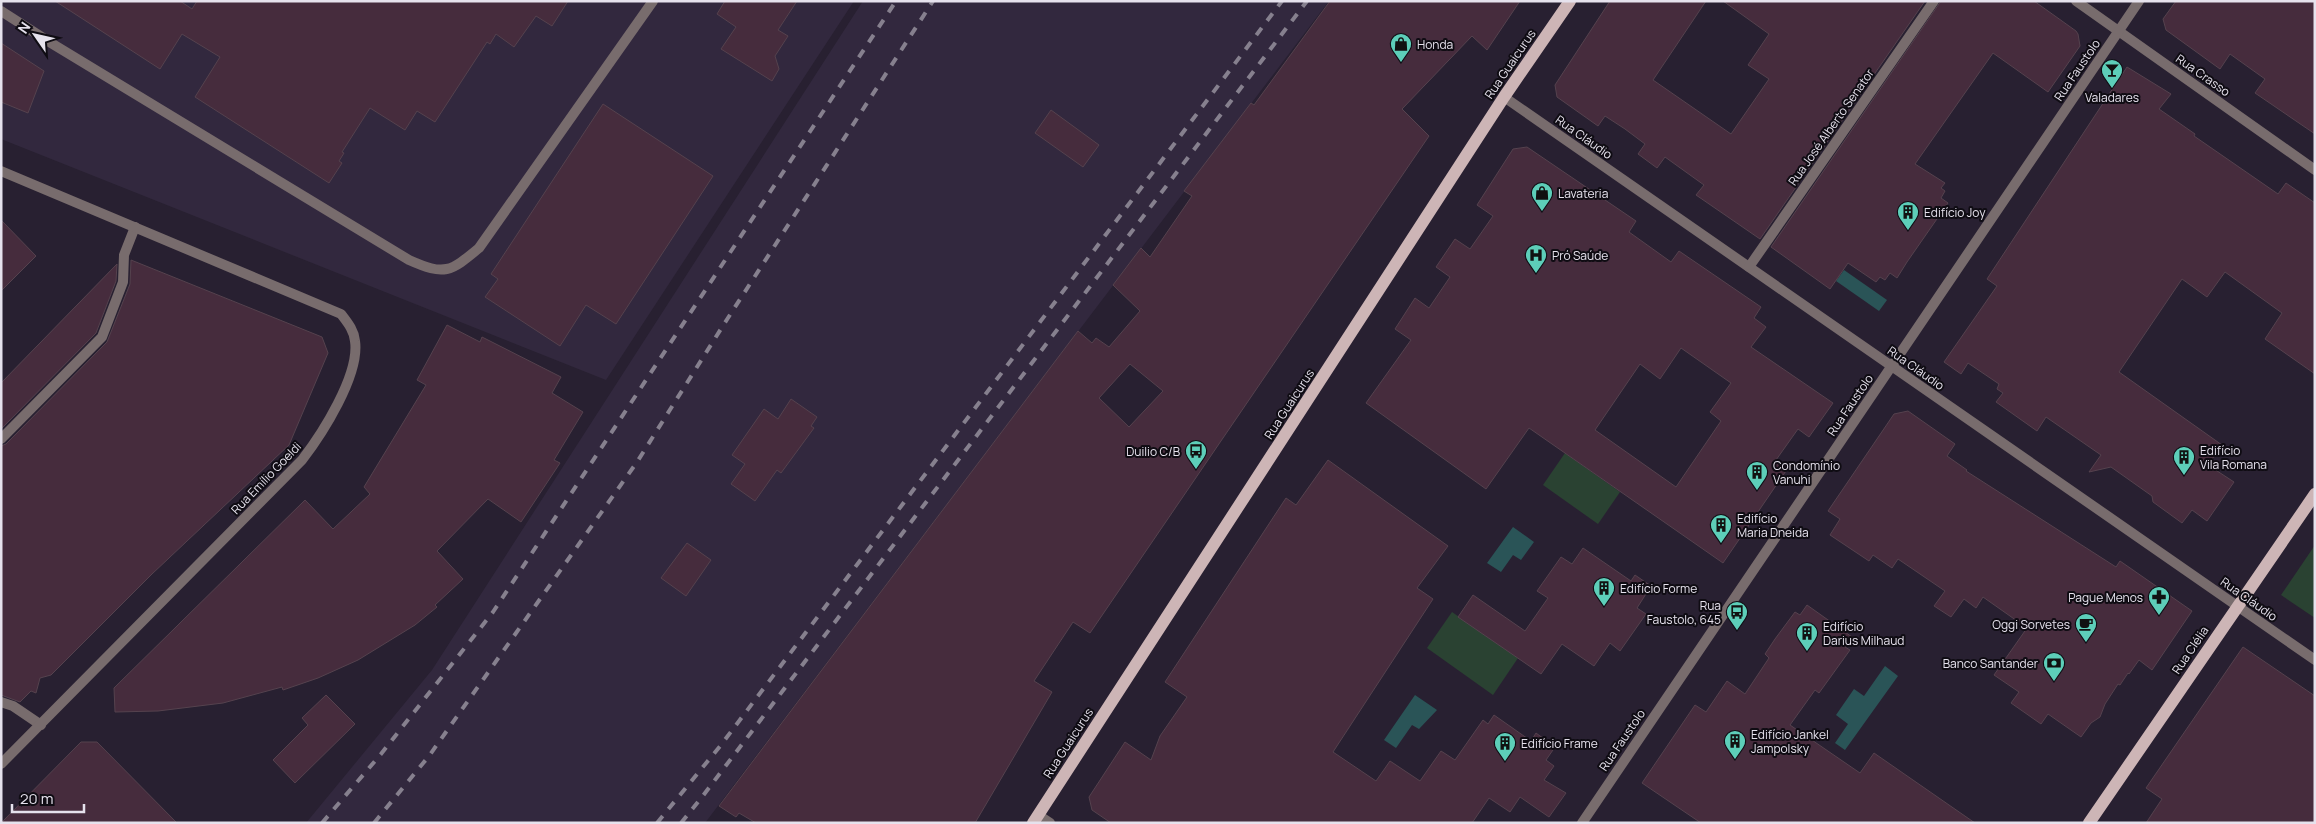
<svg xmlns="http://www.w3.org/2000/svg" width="2316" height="824" viewBox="0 0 2316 824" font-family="Manrope,sans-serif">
<rect width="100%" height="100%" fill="#282031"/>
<g fill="#32283e">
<polygon points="1,1 854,1 606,380 1,139"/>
<polygon points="863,1 1329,1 705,823 306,823 432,670"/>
</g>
<g fill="#2a4232">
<polygon points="1565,453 1620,492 1598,524 1543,485"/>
<polygon points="2315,545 2315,618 2281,595"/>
<polygon points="1452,612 1518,658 1493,695 1427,648"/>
</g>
<g fill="#2a5457">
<polygon points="1844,270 1887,300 1879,311 1836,281"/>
<polygon points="1513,527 1534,542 1521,560 1513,555 1501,572 1487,563"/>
<polygon points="1885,666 1898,676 1845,750 1835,743 1848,724 1836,715 1854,689 1864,696"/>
<polygon points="1415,695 1437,710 1419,729 1412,725 1396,748 1384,740"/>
</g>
<g fill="#462c3d" stroke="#55424e" fill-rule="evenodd">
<polygon points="55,1 180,1 192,9 197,1 568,1 552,26 536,16 514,47 496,34 490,44 487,42 435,122 417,111 405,130 370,108 342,152 344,153 339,161 342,163 329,183 195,97 220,57 182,34 160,69"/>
<polygon points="725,1 797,1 778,30 788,36 775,56 779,69 772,81 721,49 736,27 717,14"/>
<path d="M 1330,1 L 1520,1 L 1487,50 L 1472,36 L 1402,109 L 1429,136 L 1090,633 L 1073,622 L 1034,681 L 1052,692 L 975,823 L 756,823 L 739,813 L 736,817 L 719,806 L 1078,331 L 1092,343 L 1096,338 L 1109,347 L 1140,311 L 1113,285 L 1141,248 L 1150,257 L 1192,196 L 1184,191 L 1251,103 L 1254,105 ZM 1130,364 L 1163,391 L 1129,427 L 1099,398 Z"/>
<polygon points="1610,1 1706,1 1653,80 1731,134 1769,79 1748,65 1769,34 1723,1 1925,1 1760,239 1696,195 1704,185 1665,157 1657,168 1638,154 1645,144 1625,129 1605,116 1598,126 1557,97 1555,85"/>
<polygon points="1941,1 2034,1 2076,31 2078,34 2080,46 2048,92 1993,53 1915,164 1945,183 1941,188 1945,191 1941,198 1948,203 1907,262 1897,278 1890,273 1885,280 1880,277 1876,282 1848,263 1830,289 1771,247"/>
<polygon points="2176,1 2315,1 2315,134 2255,93 2265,79 2230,54 2220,69 2166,30 2163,19"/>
<polygon points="1,43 44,71 28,113 1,102"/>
<polygon points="2127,67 2171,94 2159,109 2195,134 2194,136 2278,194 2286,183 2315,203 2315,374 2265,339 2282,313 2225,272 2207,297 2182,279 2119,372 2222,445 2208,465 2234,482 2207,521 2192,510 2182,523 2153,502 2152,496 2111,467 2089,472 2101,455 2046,417 2037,431 1996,402 2003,393 1997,389 1999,384 1968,363 1961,374 1944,362 1997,286 1987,279"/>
<polygon points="603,104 713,176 616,324 586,305 560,346 485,297 498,279 491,274"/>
<polygon points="1051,110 1099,145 1083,167 1035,133"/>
<path d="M 1527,147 L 1636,221 L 1629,232 L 1671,262 L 1679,251 L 1761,307 L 1754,318 L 1766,327 L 1751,347 L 1833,403 L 1809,437 L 1798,429 L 1776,460 L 1788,468 L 1723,563 L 1529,428 L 1486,489 L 1366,403 L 1411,340 L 1395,329 L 1415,298 L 1429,308 L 1450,277 L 1436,267 L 1455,239 L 1470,249 L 1493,216 L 1477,205 L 1513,149 ZM 1681,348 L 1731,383 L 1710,412 L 1721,421 L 1676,487 L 1595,430 L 1640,364 L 1660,379 Z"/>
<polygon points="1,220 36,256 1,291"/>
<polygon points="131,260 322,337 328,353 289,445 152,574 51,675 40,678 36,693 31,691 20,702 1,695 1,446 6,444 107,342 130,284"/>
<polygon points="117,264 116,281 96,333 1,429 1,383"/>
<polygon points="447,325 480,342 482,337 561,377 552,393 583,412 554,460 560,463 521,522 488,499 437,551 463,579 435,605 437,607 415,625 358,660 318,678 283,690 282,687 223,703 158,711 115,712 114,688 305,500 333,529 370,494 364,487 426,385 417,380"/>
<polygon points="791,399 817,417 811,426 814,428 781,473 777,470 755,501 731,484 745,464 732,455 764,409 778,419"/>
<polygon points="1908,411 1955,444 1947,456 1967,470 1966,471 2116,567 2120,561 2192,611 2152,670 2139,660 2129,674 2128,673 2120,685 2118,684 2105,704 2100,717 2091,723 2081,737 2048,714 2041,724 2011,703 2019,692 1994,675 2027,628 1983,597 1976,608 1964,599 1951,617 1934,606 1945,591 1898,559 1892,568 1873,555 1869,561 1830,535 1840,519 1828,511 1894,414"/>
<polygon points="1328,460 1448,546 1417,588 1433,599 1333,752 1376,781 1390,761 1420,781 1441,751 1455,760 1483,720 1488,724 1494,715 1531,741 1536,733 1555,747 1546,760 1554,766 1544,780 1566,793 1549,817 1520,797 1510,812 1489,798 1472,823 1111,823 1092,810 1089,797 1125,742 1151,760 1160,736 1187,697 1165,682 1286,498 1296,505"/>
<polygon points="687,543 711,560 686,596 661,578"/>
<polygon points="1583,548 1631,581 1635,575 1651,586 1637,608 1646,614 1620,651 1610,643 1594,666 1562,644 1541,674 1458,617 1473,595 1525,631 1548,598 1537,591 1561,557 1572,564"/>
<polygon points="1807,605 1852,637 1845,647 1850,650 1819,693 1815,690 1790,725 1860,773 1874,753 1975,823 1701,823 1642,783 1695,705 1706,712 1727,681 1745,694 1769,658 1765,654 1775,639 1795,612 1800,615"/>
<polygon points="2243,647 2315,696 2315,823 2146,823 2162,799 2146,788"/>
<polygon points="326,695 355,724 295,783 273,760 308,725 302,718"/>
<polygon points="81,742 97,742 177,823 1,823"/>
</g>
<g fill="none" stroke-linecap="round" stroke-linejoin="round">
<g stroke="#786c6d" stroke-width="10">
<path d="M 1,11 L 51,43 L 409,260 C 445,276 450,272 479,248 L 653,1"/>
<polyline points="1,439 102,337 123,282 124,255 135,227"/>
<polyline points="1,702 13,706 41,725"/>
</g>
<g stroke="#786c6d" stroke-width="10">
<polyline points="2076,1 2315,170"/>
<polyline points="1504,97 2315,660"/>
<path d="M 1,171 L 341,314 C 347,322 354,330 355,341 C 360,375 322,434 302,460 L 1,764"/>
<polyline points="1749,267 1934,1"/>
</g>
<g stroke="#786c6d" stroke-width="10">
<polyline points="1038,815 1050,823"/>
<polyline points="1582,823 2139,1"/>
</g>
<g stroke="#cdb5b6" stroke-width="12">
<polyline points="1033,823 1504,97 1570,1"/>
<polyline points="2089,823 2315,494"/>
</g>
<g stroke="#86808e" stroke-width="4" stroke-dasharray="9 9" stroke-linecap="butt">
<polyline points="322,823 381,754 493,612 896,1"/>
<polyline points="374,823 429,756 637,462 726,321 933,1"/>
<polyline points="657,823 721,745 1282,1"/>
<polyline points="681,823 702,797 1307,1"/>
</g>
</g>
<defs>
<g id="shop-pin" transform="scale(1.125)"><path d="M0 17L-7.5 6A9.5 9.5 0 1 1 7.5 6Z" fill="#5dceb9" stroke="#0f0c13"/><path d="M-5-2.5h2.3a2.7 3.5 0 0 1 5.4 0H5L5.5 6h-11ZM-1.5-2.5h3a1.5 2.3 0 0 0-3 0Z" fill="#111"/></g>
<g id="bar-pin" transform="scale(1.125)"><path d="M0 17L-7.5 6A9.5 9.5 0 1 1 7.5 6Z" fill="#5dceb9" stroke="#0f0c13"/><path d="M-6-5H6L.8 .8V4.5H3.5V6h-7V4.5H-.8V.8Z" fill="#111"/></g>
<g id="building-pin" transform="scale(1.125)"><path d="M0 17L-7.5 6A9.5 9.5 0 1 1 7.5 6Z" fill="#5dceb9" stroke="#0f0c13"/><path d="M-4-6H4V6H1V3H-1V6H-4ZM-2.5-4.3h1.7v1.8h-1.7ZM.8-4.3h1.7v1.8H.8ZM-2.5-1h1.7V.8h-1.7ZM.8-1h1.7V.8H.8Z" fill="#111"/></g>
<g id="hospital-pin" transform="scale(1.125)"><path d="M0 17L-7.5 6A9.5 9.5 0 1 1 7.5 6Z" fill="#5dceb9" stroke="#0f0c13"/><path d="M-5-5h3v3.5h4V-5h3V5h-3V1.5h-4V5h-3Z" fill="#111"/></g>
<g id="bus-pin" transform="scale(1.125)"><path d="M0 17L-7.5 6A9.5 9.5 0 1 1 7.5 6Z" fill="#5dceb9" stroke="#0f0c13"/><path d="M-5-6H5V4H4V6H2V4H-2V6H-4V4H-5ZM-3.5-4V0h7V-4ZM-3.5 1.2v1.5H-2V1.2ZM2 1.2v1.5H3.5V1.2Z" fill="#111"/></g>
<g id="pharmacy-pin" transform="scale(1.125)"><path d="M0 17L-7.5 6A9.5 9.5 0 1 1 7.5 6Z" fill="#5dceb9" stroke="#0f0c13"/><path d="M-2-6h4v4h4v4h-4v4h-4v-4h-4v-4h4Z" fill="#111"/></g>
<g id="cafe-pin" transform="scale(1.125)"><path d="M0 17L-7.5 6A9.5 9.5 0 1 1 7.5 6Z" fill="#5dceb9" stroke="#0f0c13"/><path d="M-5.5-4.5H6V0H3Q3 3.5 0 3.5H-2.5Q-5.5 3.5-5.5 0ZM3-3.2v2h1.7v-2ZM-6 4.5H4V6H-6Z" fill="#111"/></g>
<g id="bank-pin" transform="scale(1.125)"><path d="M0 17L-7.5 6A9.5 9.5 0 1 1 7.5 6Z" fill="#5dceb9" stroke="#0f0c13"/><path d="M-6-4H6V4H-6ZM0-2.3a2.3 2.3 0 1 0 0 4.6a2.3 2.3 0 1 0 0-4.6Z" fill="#111"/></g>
</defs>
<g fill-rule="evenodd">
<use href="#shop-pin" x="1401" y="44"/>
<use href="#bar-pin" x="2112" y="70"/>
<use href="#shop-pin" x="1542" y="193"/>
<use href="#building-pin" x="1908" y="212"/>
<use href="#hospital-pin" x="1536" y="255"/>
<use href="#bus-pin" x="1196" y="451"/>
<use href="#building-pin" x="2184" y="457"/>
<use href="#building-pin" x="1757" y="472"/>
<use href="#building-pin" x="1721" y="525"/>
<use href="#building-pin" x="1604" y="588"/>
<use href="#pharmacy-pin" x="2159" y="597"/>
<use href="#bus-pin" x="1737" y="612"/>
<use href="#cafe-pin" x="2086" y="624"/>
<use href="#building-pin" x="1807" y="633"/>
<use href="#bank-pin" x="2054" y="663"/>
<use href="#building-pin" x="1735" y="741"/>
<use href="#building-pin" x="1505" y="743"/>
</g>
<g text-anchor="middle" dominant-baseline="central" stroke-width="4" stroke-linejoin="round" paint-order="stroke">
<g font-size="12" fill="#e6e2ed" stroke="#0f0c13" text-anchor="start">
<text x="1417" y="44">Honda</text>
<text x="2112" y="97" text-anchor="middle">Valadares</text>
<text x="1558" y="193">Lavateria</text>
<text x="1924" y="212">Edifício Joy</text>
<text x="1552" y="255">Pró Saúde</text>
<text x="2200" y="450">Edifício<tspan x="2200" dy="14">Vila Romana</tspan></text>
<text x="1180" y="451" text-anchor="end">Duilio C/B</text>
<text x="1773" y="465">Condomínio<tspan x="1773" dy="14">Vanuhi</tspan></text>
<text x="1737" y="518">Edifício<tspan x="1737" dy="14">Maria Dneida</tspan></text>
<text x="1620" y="588">Edifício Forme</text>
<text x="2143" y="597" text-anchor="end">Pague Menos</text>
<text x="1721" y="605" text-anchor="end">Rua<tspan x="1721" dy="14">Faustolo, 645</tspan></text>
<text x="2070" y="624" text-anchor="end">Oggi Sorvetes</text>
<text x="1823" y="626">Edifício<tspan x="1823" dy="14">Darius Milhaud</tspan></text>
<text x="2038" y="663" text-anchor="end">Banco Santander</text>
<text x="1751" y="734">Edifício Jankel<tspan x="1751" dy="14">Jampolsky</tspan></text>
<text x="1521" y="743">Edifício Frame</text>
</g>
<g font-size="12" fill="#e6e2ed" stroke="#0f0c13">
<text transform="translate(1510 64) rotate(-56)">Rua Guaicurus</text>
<text transform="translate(2077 70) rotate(-56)">Rua Faustolo</text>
<text transform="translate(2203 75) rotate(35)">Rua Crasso</text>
<text transform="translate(1831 127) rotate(-55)">Rua José Alberto Senator</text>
<text transform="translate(1584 137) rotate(35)">Rua Cláudio</text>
<text transform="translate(1916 368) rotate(35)">Rua Cláudio</text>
<text transform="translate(1289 404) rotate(-57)">Rua Guaicurus</text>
<text transform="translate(1850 405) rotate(-56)">Rua Faustolo</text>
<text transform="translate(266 478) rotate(-46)">Rua Emílio Goeldi</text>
<text transform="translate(2249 599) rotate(35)">Rua Cláudio</text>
<text transform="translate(2190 650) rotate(-56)">Rua Clélia</text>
<text transform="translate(1622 740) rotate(-56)">Rua Faustolo</text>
<text transform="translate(1068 743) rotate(-57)">Rua Guaicurus</text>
</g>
</g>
<rect width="2316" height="824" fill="none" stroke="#e6e2ed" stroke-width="5"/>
<g transform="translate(35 35) rotate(304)" stroke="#0f0c13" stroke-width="4" paint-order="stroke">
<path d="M0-4L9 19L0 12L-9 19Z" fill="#e6e2ed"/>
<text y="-8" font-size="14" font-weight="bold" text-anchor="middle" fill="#e6e2ed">N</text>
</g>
<path d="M12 804v8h72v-8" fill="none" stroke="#e6e2ed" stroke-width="2.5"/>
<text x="20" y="804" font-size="15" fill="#e6e2ed" stroke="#0f0c13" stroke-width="4" paint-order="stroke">20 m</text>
</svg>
